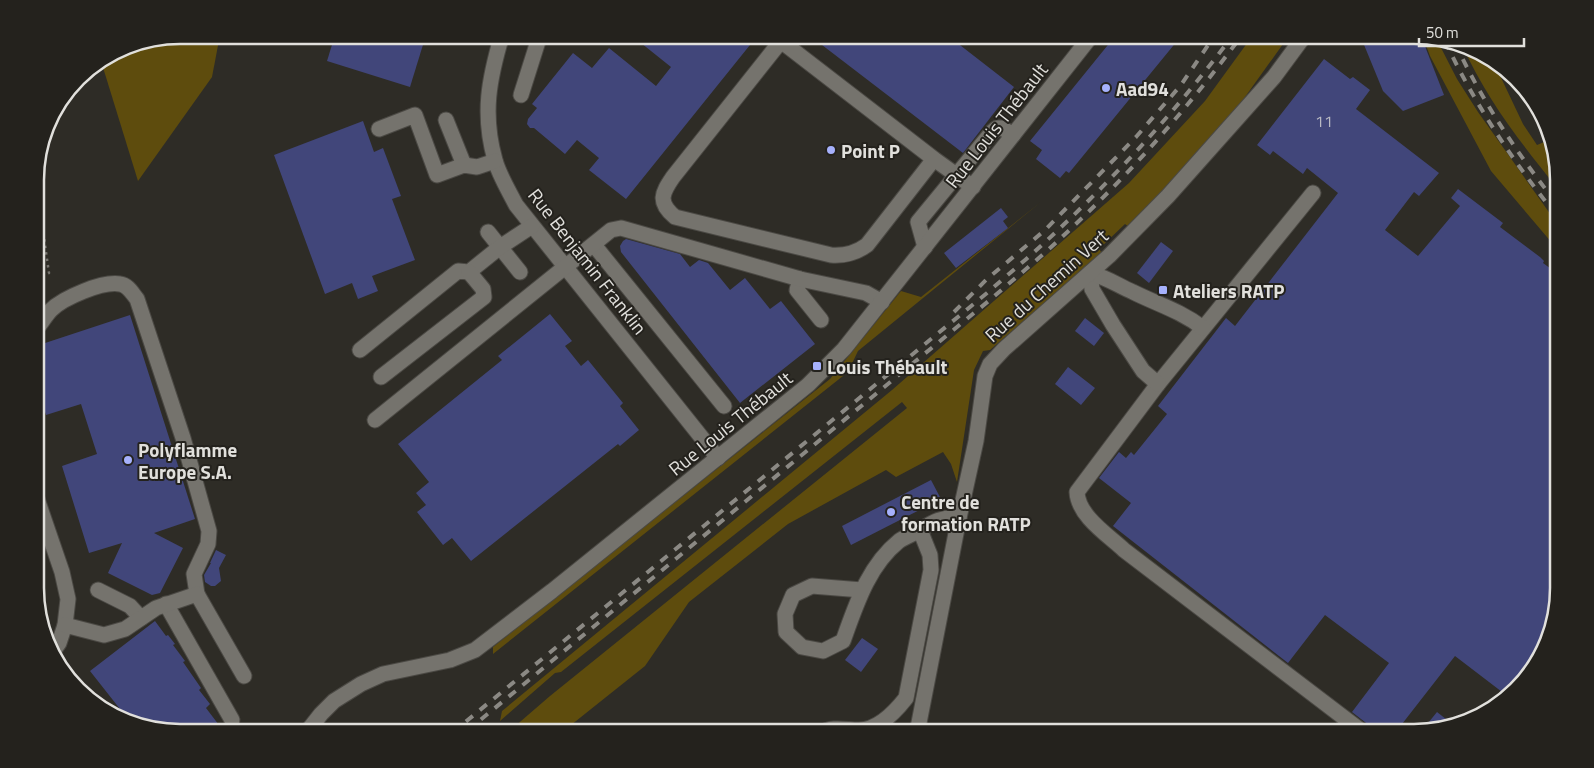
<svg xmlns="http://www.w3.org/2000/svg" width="1594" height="768" viewBox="0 0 1594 768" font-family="'Titillium Web',sans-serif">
<rect width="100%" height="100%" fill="#2e2c26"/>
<g fill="#5e4c0d">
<polygon points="180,35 220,35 212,77 138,181 101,61 125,46"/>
<polygon points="1253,35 1288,35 1283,44 1230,118 1181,173 1129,227 1125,224 1099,249 1102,253 990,350 983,351 974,370 957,482 951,464 943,452 896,477 886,470 788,524 689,602 645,666 561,733 507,733 550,696 907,408 902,402 561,672 555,673 500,721 502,711 892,390 1129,183 1205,101"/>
<polygon points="1423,37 1437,40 1457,79 1478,112 1558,225 1558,250 1491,171 1430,56"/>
<path d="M 1462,45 L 1470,46 L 1495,65 L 1523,124 L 1537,145 L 1549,140 L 1558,161 L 1558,189 C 1520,142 1487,100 1462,45 Z"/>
<polygon points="1041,202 858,351 848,372 493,654 493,647 830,379 901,291 921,297"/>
</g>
<g fill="#41467a">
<polygon points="335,35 426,35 410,87 327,61"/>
<polygon points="631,35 758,35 626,199 589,170 599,158 577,140 565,154 534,128 530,128 527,124 528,119 537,108 532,104 573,53 592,68 609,48 656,86 671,67"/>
<polygon points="809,35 947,35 1014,87 963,153"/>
<polygon points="1116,35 1182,35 1069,173 1066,171 1060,178 1036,159 1042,150 1030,141"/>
<polygon points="1360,35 1421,36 1444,95 1403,111 1383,91"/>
<polygon points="1324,59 1350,79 1353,77 1370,90 1356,109 1439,173 1419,196 1414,192 1385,230 1418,256 1460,206 1451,198 1458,189 1503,223 1500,227 1540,257 1544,261 1543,263 1558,274 1559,588 1548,644 1506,695 1455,656 1395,733 1376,733 1370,726 1352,712 1389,663 1325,615 1288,663 1113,526 1131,503 1099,478 1119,452 1126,458 1131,452 1134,455 1167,414 1158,406 1226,318 1235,326 1338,193 1307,168 1303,174 1273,151 1270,155 1257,145"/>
<polygon points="363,121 374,152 383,148 401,196 392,199 415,260 372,276 378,291 358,299 352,283 325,294 274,155"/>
<polygon points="1001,208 1008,217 1003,221 1008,228 956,268 944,253"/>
<polygon points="626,239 680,254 690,267 699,260 708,263 730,290 745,278 770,309 781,301 815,344 740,403 621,252 620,246 623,241"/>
<polygon points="1161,242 1173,251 1149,283 1137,273"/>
<polygon points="550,314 572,341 565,346 581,366 588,360 623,403 620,406 639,430 620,446 618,444 471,561 452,538 443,545 417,512 426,505 416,493 429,482 398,444 502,360 498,356"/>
<polygon points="130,315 195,519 154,533 183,548 160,593 152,595 108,573 122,543 89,553 62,466 97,454 81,404 46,415 36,385 36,346"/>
<polygon points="1085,318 1104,333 1094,346 1075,331"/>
<polygon points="1068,367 1095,388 1081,405 1055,384"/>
<polygon points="931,480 941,499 851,545 842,526"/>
<polygon points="216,550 226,555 219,568 221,581 215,586 211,586 205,582 204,575 211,563 210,563"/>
<polygon points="155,621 166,636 168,635 175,644 173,645 185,661 183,662 201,688 199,690 210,704 206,708 225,733 180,733 131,723 90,671"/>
<polygon points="862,638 878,649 861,672 845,660"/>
<polygon points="1437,712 1451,723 1420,733"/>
</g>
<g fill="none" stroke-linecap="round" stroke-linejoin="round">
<g stroke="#4b4944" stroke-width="17">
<g id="minor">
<path d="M 502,35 C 489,79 482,114 495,160 C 499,175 509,191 516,205 L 718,458"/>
<polyline points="521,95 540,35"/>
<polyline points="446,120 464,165"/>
<polyline points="379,129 415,115 437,175 464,165 477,167 495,161"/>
<path d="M 934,159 L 867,245 C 856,253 844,256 831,255 L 675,217 C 657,202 662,193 673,177 L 781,41 L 934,159 L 973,187"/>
<path d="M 1313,193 L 1158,384 L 1077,492 C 1078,516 1108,535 1124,550 L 1364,733"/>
<polyline points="488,232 520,272"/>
<polyline points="594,245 724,406"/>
<polyline points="925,247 918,222 992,132 997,128 1002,128 1013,135"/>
<polyline points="1090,273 1092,289 1113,325 1143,371 1158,384"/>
<path d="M 1090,273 C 1108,278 1117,285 1133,292 C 1157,304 1181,311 1203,328"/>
<polyline points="800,279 797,290 821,320"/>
<path d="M 36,329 C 42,323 45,316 51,310 C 63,298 102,281 120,284 C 128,285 132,293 137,299 L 183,438 L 209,531 L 208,544 L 194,574 L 197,594"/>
<polyline points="360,350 458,271 469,272 500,247 532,226"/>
<polyline points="381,377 484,297 483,289 469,272"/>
<polyline points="375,420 611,230 621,228 800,279 866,293 882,302"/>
<polyline points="36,496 62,572 68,599 65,625 59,643 54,650"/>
<polyline points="98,590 130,606 141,618"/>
<path d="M 862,590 L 812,586 L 793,595 L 785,614 L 786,632 L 802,647 L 823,651 L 843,641 C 856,605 868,566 899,541 C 905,537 913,534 920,530 C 933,522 943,516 959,518"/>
<polyline points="166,604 232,720"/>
<polyline points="65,625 104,635 125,629 156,608 197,594 244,676"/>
<polyline points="306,733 321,714 334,701 361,684 383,674 450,660 475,650 552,591 808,385 844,349 1092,35"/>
<path d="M 821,733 C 832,726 846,730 859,730 C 878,730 895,712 906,698 L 931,570 L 930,555 L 920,530"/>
<polyline points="917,733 959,518 976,441 985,376 990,364 1004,349 1109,256 1168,196 1274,77 1305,35"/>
</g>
</g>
<polyline stroke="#75736e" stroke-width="2.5" stroke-dasharray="2.5 4" stroke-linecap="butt" points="36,278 49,273 37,189 36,169"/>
<use href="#minor" stroke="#75736d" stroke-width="15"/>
<g stroke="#8b8984" stroke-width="4" stroke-dasharray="9 9" stroke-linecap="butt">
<path d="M 1445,41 C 1475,105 1514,163 1558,217"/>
<path d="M 1455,43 C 1482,101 1518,155 1558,205"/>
<polyline points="954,312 986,280 1045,230 1136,137 1181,85 1215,35"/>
<path d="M 467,731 L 991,299 C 1015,278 1040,258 1063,236 C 1129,175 1189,107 1242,35"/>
<path d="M 452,733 L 987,293 C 1011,272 1035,252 1058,230 C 1122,170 1181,105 1233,35"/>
</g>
</g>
<g fill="#a6b1fc" stroke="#24221d" stroke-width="2">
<circle cx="1106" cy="88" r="5"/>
<circle cx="831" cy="150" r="5"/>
<rect x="1158" y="285" width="10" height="10" rx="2.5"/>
<rect x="812" y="361" width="10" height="10" rx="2.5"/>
<circle cx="128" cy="460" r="5"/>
<circle cx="891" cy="512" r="5"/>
</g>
<g text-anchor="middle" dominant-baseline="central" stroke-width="4" stroke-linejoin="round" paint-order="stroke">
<g font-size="16" fill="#b9bac4">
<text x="1324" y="121">11</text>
</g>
<g font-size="19" font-weight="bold" fill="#e1e0dc" stroke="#24221d" text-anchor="start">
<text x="1116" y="88">Aad94</text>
<text x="841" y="150">Point P</text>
<text x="1173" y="290">Ateliers RATP</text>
<text x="827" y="366">Louis Thébault</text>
<text x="138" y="449">Polyflamme<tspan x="138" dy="22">Europe S.A.</tspan></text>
<text x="901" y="501">Centre de<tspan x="901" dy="22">formation RATP</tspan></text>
</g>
<g font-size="19" fill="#e1e0dc" stroke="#24221d">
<text transform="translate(996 125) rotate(-52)">Rue Louis Thébault</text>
<text transform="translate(588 261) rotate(52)">Rue Benjamin Franklin</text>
<text transform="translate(1046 285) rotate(-42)">Rue du Chemin Vert</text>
<text transform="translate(730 423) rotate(-39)">Rue Louis Thébault</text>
</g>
</g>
<path d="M0 0H1594V768H0ZM180 44H1414A136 136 0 0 1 1550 180V588A136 136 0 0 1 1414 724H180A136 136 0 0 1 44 588V180A136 136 0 0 1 180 44Z" fill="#24221d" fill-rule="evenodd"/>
<path fill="none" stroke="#e1e0dc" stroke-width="2.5" d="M180 44H1414A136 136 0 0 1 1550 180V588A136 136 0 0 1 1414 724H180A136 136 0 0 1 44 588V180A136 136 0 0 1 180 44Z"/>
<path d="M1419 38v8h105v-8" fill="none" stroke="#e1e0dc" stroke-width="2.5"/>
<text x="1426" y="38" font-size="15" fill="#e1e0dc" stroke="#24221d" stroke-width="4" paint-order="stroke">50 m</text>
</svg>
